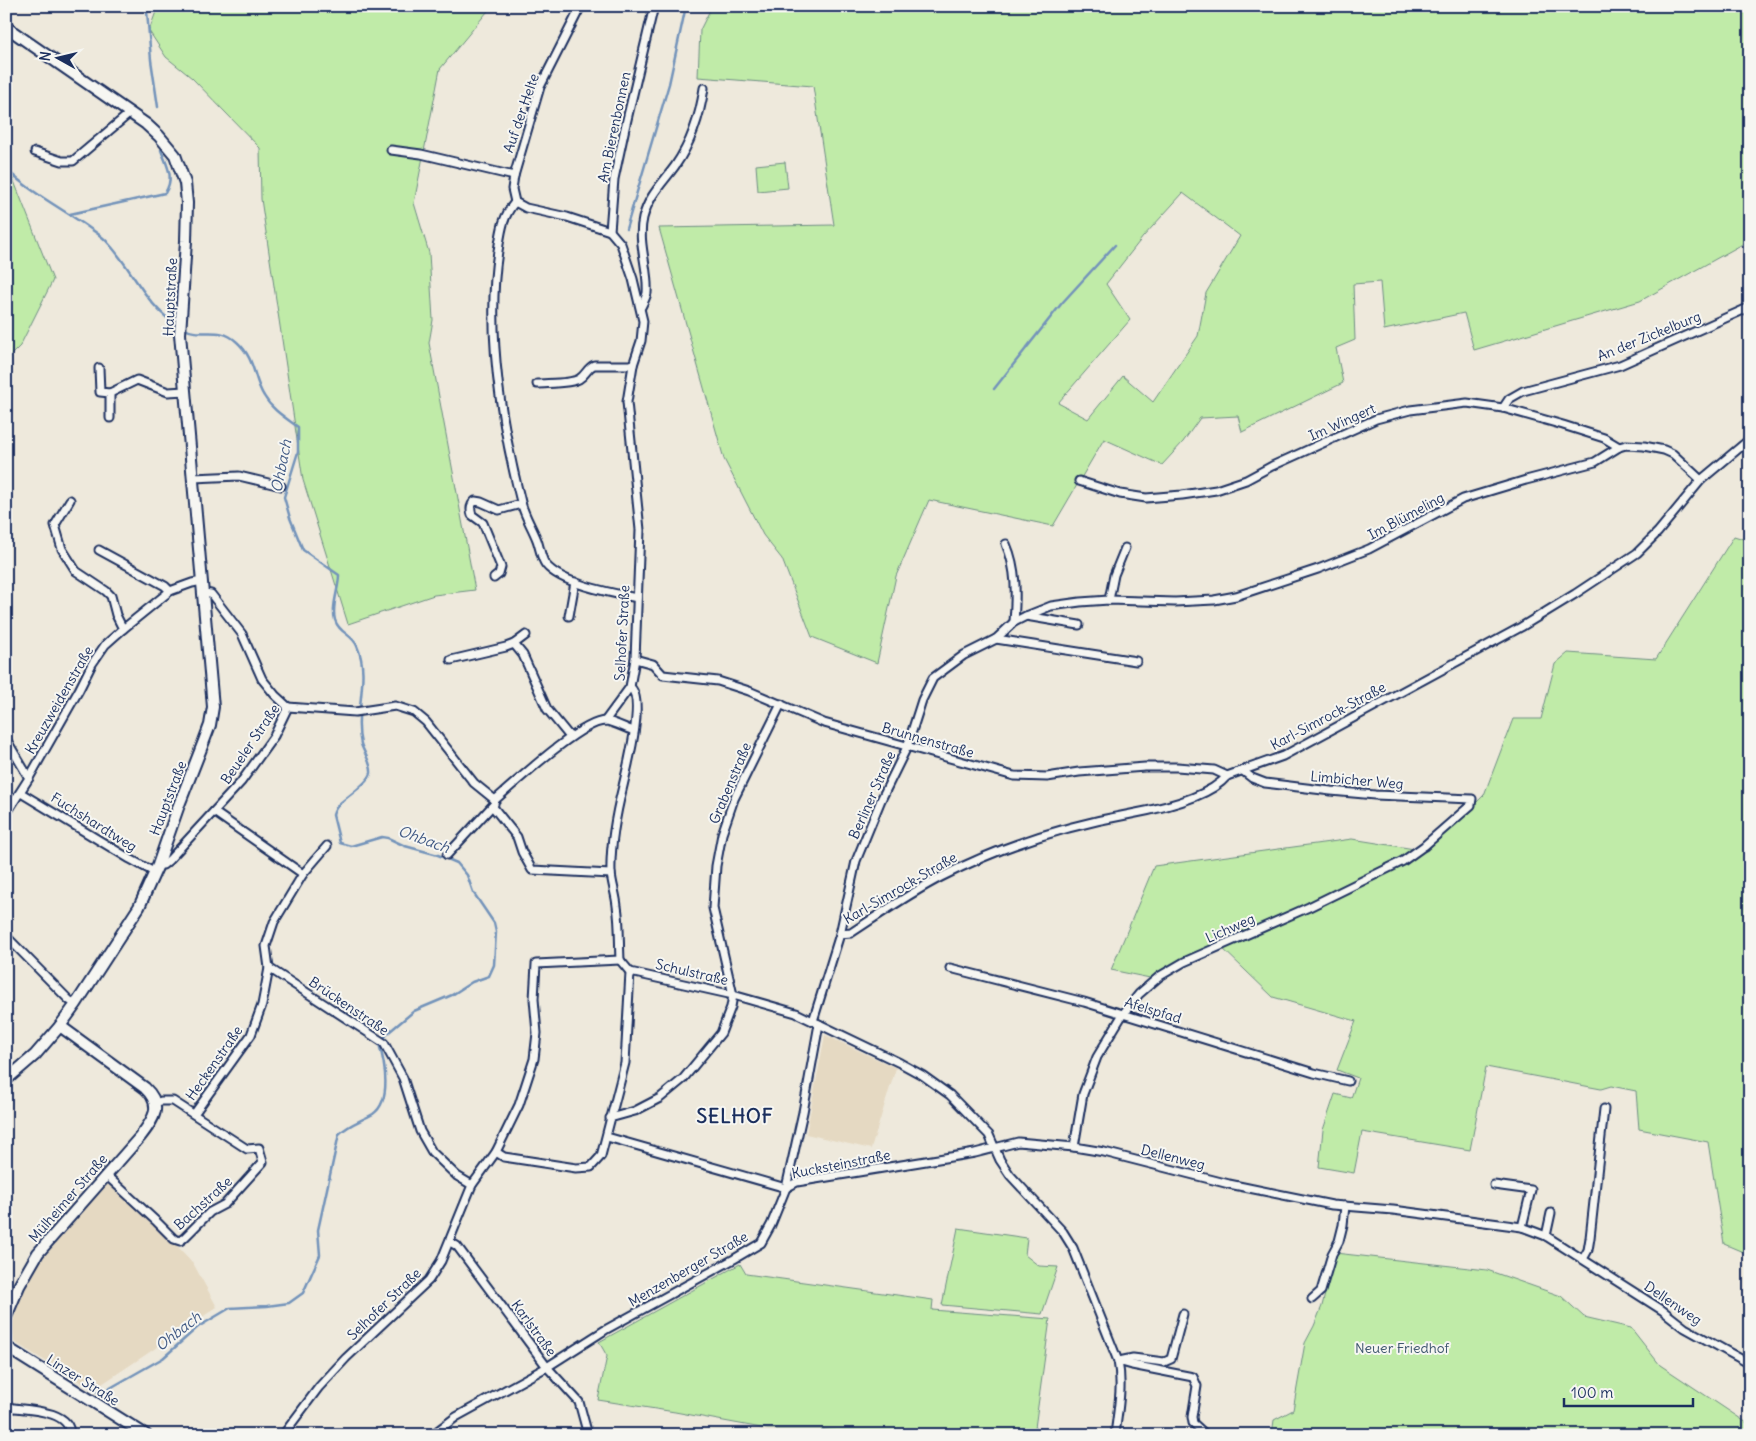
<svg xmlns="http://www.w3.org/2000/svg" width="1756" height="1441" viewBox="0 0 1756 1441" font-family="Delius,sans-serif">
<rect width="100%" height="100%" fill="#eee9dc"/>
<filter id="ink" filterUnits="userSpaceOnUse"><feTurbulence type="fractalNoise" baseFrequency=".02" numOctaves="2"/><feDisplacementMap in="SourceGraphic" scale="10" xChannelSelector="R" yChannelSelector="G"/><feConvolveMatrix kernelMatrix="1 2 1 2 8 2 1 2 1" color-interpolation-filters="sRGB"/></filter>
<g filter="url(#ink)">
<g fill="#e5d9c2">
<polygon points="825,1035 896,1068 871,1149 806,1134"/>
<polygon points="108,1178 155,1222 193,1263 217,1307 93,1390 14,1342 12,1324 26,1283 36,1266"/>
</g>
<g fill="#c0eba8" stroke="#6e8d83" fill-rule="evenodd">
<polygon points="158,6 492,6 440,69 414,203 429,253 433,320 429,343 475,590 434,595 348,624 303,480 261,199 260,148 192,78 166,57 149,31"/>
<path d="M 712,6 L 1750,6 L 1750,240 L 1640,301 L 1474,350 L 1464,313 L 1384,330 L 1380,282 L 1353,284 L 1355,340 L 1336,348 L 1343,383 L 1242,432 L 1238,416 L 1200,418 L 1183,442 L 1162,465 L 1104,439 L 1053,526 L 929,500 L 896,576 L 877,663 L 812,637 L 782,559 L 763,535 L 724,459 L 659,228 L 834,225 L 813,86 L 698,77 L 700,30 ZM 1183,193 L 1240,236 L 1206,293 L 1198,336 L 1153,402 L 1123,376 L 1088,419 L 1058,403 L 1130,320 L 1106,284 L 1143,237 Z"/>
<polygon points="6,161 53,280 20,346 6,360"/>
<polygon points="785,162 788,188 758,191 756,165"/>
<polygon points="1734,536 1750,541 1750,1255 1724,1244 1708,1142 1639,1129 1636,1091 1611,1086 1601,1089 1486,1067 1470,1150 1362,1132 1354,1173 1319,1167 1323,1130 1335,1094 1351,1098 1358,1078 1337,1070 1356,1021 1273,997 1218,944 1181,959 1150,978 1111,970 1154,866 1352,839 1427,851 1484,795 1513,719 1541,719 1555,664 1568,653 1656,659"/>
<polygon points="958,1228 1027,1238 1025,1255 1039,1266 1058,1267 1042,1314 942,1305"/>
<polygon points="1335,1253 1487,1270 1561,1296 1584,1317 1631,1328 1660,1365 1750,1425 1750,1435 1272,1435 1274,1420 1293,1410 1305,1343 1314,1326 1322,1306"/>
<polygon points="740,1264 746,1274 933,1300 932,1310 1050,1319 1034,1435 859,1435 820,1429 767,1429 675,1412 598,1400 607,1356 599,1342"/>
</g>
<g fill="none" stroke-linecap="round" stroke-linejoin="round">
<g stroke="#7393ba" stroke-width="2.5">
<polyline points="149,6 147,11 151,60 158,107"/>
<path d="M 6,169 C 30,192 61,208 88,227 C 95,232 104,237 109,244 C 133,270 147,308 179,326"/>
<path d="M 70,214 L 165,193 C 175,177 167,166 161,150"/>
<polyline points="626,229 669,84 686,6"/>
<polyline points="994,389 1062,303 1115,245"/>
<path d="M 97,1392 L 105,1391 L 163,1358 L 198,1327 L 230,1308 L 267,1306 L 289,1303 L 303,1293 L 320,1255 L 318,1230 L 339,1134 C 349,1124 361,1121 373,1114 C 392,1101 385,1063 379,1044 L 389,1032 L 414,1011 L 452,995 L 472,982 L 489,976 L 494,965 L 496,932 L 494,923 L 473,892 L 467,875 L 457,863 L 438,855 L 405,846 L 388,838 L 382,837 L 351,846 L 340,843 L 333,815 C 334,811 336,808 338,805 C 346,797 369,783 371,773 C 372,764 364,753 361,744 C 353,712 371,677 357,646 C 352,634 339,633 335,620 C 331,606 339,589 339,575 L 303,550 L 290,518 L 284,497 L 298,452 L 298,427 C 286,418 272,410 264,396 C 253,379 256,359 237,342 C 218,324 201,339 183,328"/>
</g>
<g stroke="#1b2f5e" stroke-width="11">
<g id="minor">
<polyline points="581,6 540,87 514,176 512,189 515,202 526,208 567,217 610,231"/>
<polyline points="391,150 421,154 514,176"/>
<polyline points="35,152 62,161 73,161 130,113"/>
<path d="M 515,202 C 502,217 501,232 498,251 C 486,331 501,423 521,502 C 524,515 532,527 537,540 C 540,548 541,559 546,565 C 562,584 612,593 637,598"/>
<path d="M 641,307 C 643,303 646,298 647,293 C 649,269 637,243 643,218 C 649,195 662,184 675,166 C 691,143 700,116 704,88"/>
<polyline points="99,368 100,392 110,393 137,380 168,392 185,391"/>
<path d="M 537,384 C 548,383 570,384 579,379 C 586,375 587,368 594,365 L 633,365"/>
<polyline points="110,393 110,418"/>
<polyline points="1503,408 1509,399 1523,391 1620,365 1750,307"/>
<polyline points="193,478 239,476 281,486"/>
<polyline points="1079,481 1120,494 1146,498 1182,495 1216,490 1246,480 1272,466 1376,419 1410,410 1467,403 1503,408 1563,425 1604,438 1619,447"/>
<polyline points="70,500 55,525 62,549 76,571 106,591 111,596 116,615 123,629"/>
<path d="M 1006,544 C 1017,569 1016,596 1014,622"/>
<polyline points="99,550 165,586 170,591"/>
<path d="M 494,578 L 499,574 L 501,567 L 483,523 L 472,515 C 470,509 470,505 475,501 L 481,502 L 499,510 L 521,504"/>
<polyline points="204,593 211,594 242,634 262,679 275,695 288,707"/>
<polyline points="1109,600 1114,575 1125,548"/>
<polyline points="569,616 575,582"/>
<polyline points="1026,616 1079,625"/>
<polyline points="996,639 1136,661"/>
<polyline points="514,644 523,655 547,709 570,737"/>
<polyline points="635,659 653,664 663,675 718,681 749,691 824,723 1014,776 1047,777 1079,772 1145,767 1177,767 1214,770 1227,776"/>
<polyline points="451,660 506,647 514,644 526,635"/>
<polyline points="288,707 355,712 395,706 414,712 426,722 474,783 495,800"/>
<polyline points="605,721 630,687 635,659 640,530 627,402 633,365 641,341 643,321 633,279 621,244 610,231 614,179 625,128 654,6"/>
<polyline points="6,739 29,778"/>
<polyline points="21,793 130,859 154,872"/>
<path d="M 495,800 C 515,783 581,721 605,721 C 612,721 627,729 634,731"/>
<polyline points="493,807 517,837 522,852 532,870 611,874"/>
<polyline points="214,812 303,874 274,922 266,946 269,968 384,1043 403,1078 420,1131 432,1152 457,1176 472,1185"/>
<polyline points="6,814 29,778 79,690 92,664 105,645 123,629 170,591 192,583 202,581"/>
<polyline points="447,855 494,804"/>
<polyline points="158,865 163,865 169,860 241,782 274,736 288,707"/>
<polyline points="303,874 327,846"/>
<path d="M 840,934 L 851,933 C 880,914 910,893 941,877 C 1001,846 1064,826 1131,814 C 1158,809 1209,798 1227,776 L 1283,756 L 1521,627 L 1575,594 L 1637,553 L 1658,532 L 1701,480 L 1750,439"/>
<polyline points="6,936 69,1000 76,1004"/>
<path d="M 620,960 L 630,972 L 733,995 L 796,1013 L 900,1063 L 922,1075 L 950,1095 L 989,1135 L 1000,1160 L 1010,1175 L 1063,1232 L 1073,1248 L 1118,1361 C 1123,1386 1118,1410 1115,1435"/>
<path d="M 620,960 C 619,942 620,924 617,906 C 616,895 612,884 611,873 C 610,843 616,814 623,786 C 627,768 646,698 630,687"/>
<polyline points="950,968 1084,1002 1314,1073 1348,1081"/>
<polyline points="813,1021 840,934 856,861 881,800 907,747 922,700 933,678 964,655 996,639 1014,622 1026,616 1051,606 1080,602 1109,600 1175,602 1214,600 1236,596 1318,569 1369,549 1463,499 1526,480 1595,462 1619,447 1626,445 1644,446 1664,450 1673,454 1701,480"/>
<polyline points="194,1114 251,1035 262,1005 269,968"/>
<polyline points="610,1118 635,1111 660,1098 683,1079 721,1033 731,1007 733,995 713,908 716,866 722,834 734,799 781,704"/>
<polyline points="607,1137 786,1188 797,1182 975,1153 1018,1142 1074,1147 1104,1152 1229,1184 1332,1205 1393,1210 1522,1227 1546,1236 1662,1310 1685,1328 1750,1364"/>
<polyline points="1074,1147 1083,1094 1097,1057 1123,1014 1139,994 1160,976 1184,962 1309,907 1403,861 1424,846 1471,805 1472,799 1375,795 1331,791 1265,783 1252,778 1243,771"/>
<polyline points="496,1152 504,1157 576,1168 591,1167 601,1156 625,1063 630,972"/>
<polyline points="106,1175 157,1222 174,1239 180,1241 184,1238 210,1212 225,1204 263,1162 259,1148 247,1149 173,1101 161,1101 155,1103"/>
<polyline points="1494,1185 1531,1190 1522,1227"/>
<polyline points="1546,1236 1551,1213"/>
<polyline points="450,1242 457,1246 547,1367 579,1402 588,1435"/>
<polyline points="1583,1259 1588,1250 1590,1238 1604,1109"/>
<polyline points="1312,1299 1321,1291 1332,1254 1339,1241 1343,1225 1345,1206"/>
<polyline points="1118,1361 1132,1365 1193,1377 1197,1386 1192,1417 1193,1423 1206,1435"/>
<polyline points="1119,1361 1133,1358 1164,1362 1171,1359 1183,1314"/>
<path d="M 6,1407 C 25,1410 71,1409 70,1435"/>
<polyline points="283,1435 319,1387 346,1358 429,1280 441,1261 472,1185 496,1152 519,1105 534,1059 537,1033 534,999 536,964 620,960"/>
<polyline points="432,1435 456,1417 547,1367 605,1330 734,1259 761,1243 771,1225 786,1188 803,1112 819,1024"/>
</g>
</g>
<g stroke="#1b2f5e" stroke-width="14">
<g id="secondary">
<polyline points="6,27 146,124 159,136 175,155 185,183 187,203 186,241 180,334 213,707 210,725 204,741 179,805 158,865 139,907 76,1004 60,1026 35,1055 6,1080"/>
<path d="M 6,1317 L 19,1286 L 38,1253 L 140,1137 C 153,1120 164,1106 145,1088 L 60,1026"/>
<polyline points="6,1347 146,1435"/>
</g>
</g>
<use href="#minor" stroke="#f6f6f2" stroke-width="7"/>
<use href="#secondary" stroke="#f6f6f2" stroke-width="10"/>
</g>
</g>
<g text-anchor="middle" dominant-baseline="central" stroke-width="4" stroke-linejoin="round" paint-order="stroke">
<g font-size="14" fill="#1b2f5e" stroke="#f6f6f2">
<text transform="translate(521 113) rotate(-71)">Auf der Helte</text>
<text transform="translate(614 127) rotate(-78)">Am Bierenbonnen</text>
<text transform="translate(170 297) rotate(-87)">Hauptstraße</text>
<text transform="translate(1649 336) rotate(-22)">An der Zickelburg</text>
<text transform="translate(1342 422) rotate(-24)">Im Wingert</text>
<text transform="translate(1406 516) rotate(-28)">Im Blümeling</text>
<text transform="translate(622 633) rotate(-87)">Selhofer Straße</text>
<text transform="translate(59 700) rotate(-60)">Kreuzweidenstraße</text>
<text transform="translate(1328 716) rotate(-28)">Karl-Simrock-Straße</text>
<text transform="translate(928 740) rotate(16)">Brunnenstraße</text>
<text transform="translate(250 744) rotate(-56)">Beueler Straße</text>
<text transform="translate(1357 780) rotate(5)">Limbicher Weg</text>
<text transform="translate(730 783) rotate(-67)">Grabenstraße</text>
<text transform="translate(872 795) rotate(-66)">Berliner Straße</text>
<text transform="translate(168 798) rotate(-69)">Hauptstraße</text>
<text transform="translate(94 822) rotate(32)">Fuchshardtweg</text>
<text transform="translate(900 888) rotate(-30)">Karl-Simrock-Straße</text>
<text transform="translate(1230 928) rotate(-24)">Lichweg</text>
<text transform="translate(692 972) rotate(13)">Schulstraße</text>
<text transform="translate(349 1006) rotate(34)">Brückenstraße</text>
<text transform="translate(1153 1010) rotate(17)">Afelspfad</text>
<text transform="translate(214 1063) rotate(-55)">Heckenstraße</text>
<text transform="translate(1173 1157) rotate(14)">Dellenweg</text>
<text transform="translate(841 1164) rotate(-11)">Kucksteinstraße</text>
<text transform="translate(68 1198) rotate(-49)">Mülheimer Straße</text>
<text transform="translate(203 1203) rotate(-42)">Bachstraße</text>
<text transform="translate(688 1269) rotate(-30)">Menzenberger Straße</text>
<text transform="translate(1673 1303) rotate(34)">Dellenweg</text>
<text transform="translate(384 1304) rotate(-44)">Selhofer Straße</text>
<text transform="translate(534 1328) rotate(54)">Karlstraße</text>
<text transform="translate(83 1380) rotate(32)">Linzer Straße</text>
</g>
<g font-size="14" fill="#3c556d" stroke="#f6f6f2">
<text x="1402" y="1348">Neuer Friedhof</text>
</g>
<g font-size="15" font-style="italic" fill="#405984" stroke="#f6f6f2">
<text transform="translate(281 466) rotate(-79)">Ohbach</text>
<text transform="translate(424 839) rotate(20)">Ohbach</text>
<text transform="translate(178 1331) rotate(-38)">Ohbach</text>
</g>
<g font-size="19" font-weight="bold" letter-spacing="1" fill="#1b2f5e" stroke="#f6f6f2">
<text x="735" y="1116">SELHOF</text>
</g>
</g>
<rect width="1756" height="1441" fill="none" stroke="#f6f6f2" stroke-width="25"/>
<rect x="12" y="12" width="1731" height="1416" fill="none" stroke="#1b2f5e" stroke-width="2" filter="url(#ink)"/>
<g transform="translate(58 58) rotate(278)" stroke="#f6f6f2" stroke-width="4" paint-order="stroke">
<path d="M0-4L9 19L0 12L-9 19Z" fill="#1b2f5e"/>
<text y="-8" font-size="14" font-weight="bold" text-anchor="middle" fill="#1b2f5e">N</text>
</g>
<path d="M1564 1398v8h129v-8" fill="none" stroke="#1b2f5e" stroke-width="2.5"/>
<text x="1571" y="1398" font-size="15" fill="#1b2f5e" stroke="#f6f6f2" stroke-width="4" paint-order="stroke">100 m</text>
</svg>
